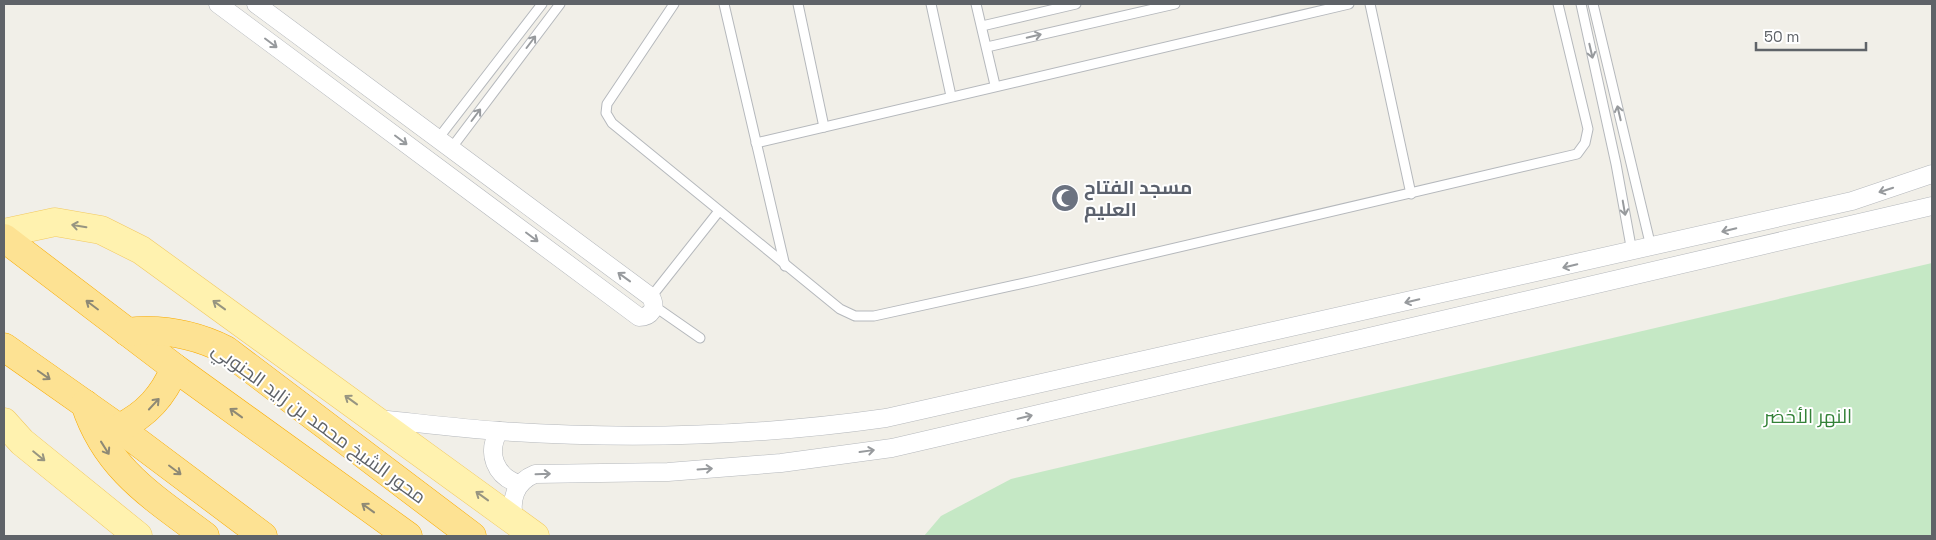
<svg xmlns="http://www.w3.org/2000/svg" width="1936" height="540" viewBox="0 0 1936 540" font-family="'Space Grotesk',Cairo,sans-serif">
<rect width="100%" height="100%" fill="#f1efe8"/>
<polygon fill="#c5e8c5" points="1932,263 1932,536 924,536 941,516 1011,479"/>
<g fill="none" stroke-linecap="round" stroke-linejoin="round">
<g stroke="#b5b8bc" stroke-width="11">
<g id="lane">
<polyline points="674,4 607,104 606,113 612,123 840,309 855,316 874,316 1038,280 1577,154 1585,143 1588,129 1558,4"/>
<polyline points="724,4 785,266"/>
<polyline points="798,4 824,127"/>
<polyline points="931,4 951,96"/>
<polyline points="976,4 995,85"/>
<polyline points="1370,4 1411,194"/>
<polyline points="1581,4 1616,164 1632,252"/>
<polyline points="1593,4 1651,247"/>
<polyline points="982,26 1076,4"/>
<polyline points="987,47 1175,4"/>
<polyline points="437,140 542,4"/>
<polyline points="756,143 1349,4"/>
<polyline points="450,150 560,4"/>
<polyline points="651,297 719,211"/>
<polyline points="654,306 700,338"/>
</g>
</g>
<g stroke="#b5b8bc" stroke-width="19">
<g id="street">
<path d="M 218,4 L 639,317 C 651,317 657,308 651,297 L 256,4"/>
<path d="M 378,419 C 418,423 458,428 499,431 C 627,440 759,436 886,418 L 1852,201 L 1932,174"/>
<path d="M 499,431 C 486,453 495,476 519,484"/>
<path d="M 515,521 C 509,501 515,482 535,474 L 668,472 L 781,463 L 892,448 L 1932,206"/>
</g>
</g>
<g stroke="#f2c960" stroke-width="29">
<g id="primary">
<polyline points="4,233 55,222 101,230 141,250 535,536"/>
<polyline points="4,422 22,442 138,536"/>
</g>
</g>
<g stroke="#f9ab00" stroke-width="29">
<g id="highway">
<polyline points="4,238 175,368 408,536"/>
<path d="M 127,332 C 162,328 194,334 226,350 L 472,536"/>
<polyline points="4,347 119,428 263,536"/>
<path d="M 85,404 C 106,469 153,497 205,536"/>
<path d="M 119,428 C 147,414 163,396 175,368"/>
</g>
</g>
<use href="#lane" stroke="#fff" stroke-width="9"/>
<use href="#street" stroke="#fff" stroke-width="18"/>
<use href="#primary" stroke="#fff2af" stroke-width="28"/>
<use href="#highway" stroke="#fde293" stroke-width="28"/>
</g>
<defs><path id="oneway-shaft" d="M-6 0H5M1.5-3L5.5 0L1.5 3" fill="none" stroke-width="1.6" stroke-linecap="round" stroke-linejoin="round" transform="scale(1.25)"/></defs>
<g stroke="#979a9d">
<use href="#oneway-shaft" transform="translate(1034 36) rotate(-13)"/>
<use href="#oneway-shaft" transform="translate(531 42) rotate(-53)"/>
<use href="#oneway-shaft" transform="translate(271 43) rotate(37)"/>
<use href="#oneway-shaft" transform="translate(1591 51) rotate(77)"/>
<use href="#oneway-shaft" transform="translate(1619 113) rotate(-103)"/>
<use href="#oneway-shaft" transform="translate(476 115) rotate(-53)"/>
<use href="#oneway-shaft" transform="translate(401 140) rotate(37)"/>
<use href="#oneway-shaft" transform="translate(1886 190) rotate(162)"/>
<use href="#oneway-shaft" transform="translate(1624 208) rotate(80)"/>
<use href="#oneway-shaft" transform="translate(1729 230) rotate(167)"/>
<use href="#oneway-shaft" transform="translate(532 237) rotate(37)"/>
<use href="#oneway-shaft" transform="translate(1570 266) rotate(167)"/>
<use href="#oneway-shaft" transform="translate(624 277) rotate(-144)"/>
<use href="#oneway-shaft" transform="translate(1412 301) rotate(167)"/>
<use href="#oneway-shaft" transform="translate(1025 417) rotate(-13)"/>
<use href="#oneway-shaft" transform="translate(867 451) rotate(-8)"/>
<use href="#oneway-shaft" transform="translate(705 469) rotate(-4)"/>
<use href="#oneway-shaft" transform="translate(543 474) rotate(-2)"/>
</g>
<g stroke="#979581">
<use href="#oneway-shaft" transform="translate(79 226) rotate(-171)"/>
<use href="#oneway-shaft" transform="translate(219 305) rotate(-144)"/>
<use href="#oneway-shaft" transform="translate(351 400) rotate(-144)"/>
<use href="#oneway-shaft" transform="translate(39 456) rotate(39)"/>
<use href="#oneway-shaft" transform="translate(482 496) rotate(-144)"/>
</g>
<g stroke="#8e8975">
<use href="#oneway-shaft" transform="translate(92 305) rotate(-143)"/>
<use href="#oneway-shaft" transform="translate(44 375) rotate(35)"/>
<use href="#oneway-shaft" transform="translate(154 404) rotate(-47)"/>
<use href="#oneway-shaft" transform="translate(236 413) rotate(-144)"/>
<use href="#oneway-shaft" transform="translate(105 448) rotate(58)"/>
<use href="#oneway-shaft" transform="translate(175 470) rotate(37)"/>
<use href="#oneway-shaft" transform="translate(368 508) rotate(-144)"/>
</g>
<defs>
<g id="mosque-disc" transform="scale(1.4375)"><circle r="9.5" fill="#6b7280" stroke="#fff"/><path d="M3.5-4.9A6 6 0 1 0 3.5 4.9A5 5 0 1 1 3.5-4.9Z" fill="#fff"/></g>
</defs>
<g fill-rule="evenodd">
<use href="#mosque-disc" x="1065" y="198"/>
</g>
<g text-anchor="middle" dominant-baseline="central" stroke-width="4" stroke-linejoin="round" paint-order="stroke">
<g font-size="19" font-weight="bold" fill="#5b616d" stroke="#fff" text-anchor="start">
<text x="1084" y="187">مسجد الفتاح<tspan x="1084" dy="22">العليم</tspan></text>
</g>
<g font-size="19" fill="#348238" stroke="#fff">
<text x="1808" y="416">النهر الأخضر</text>
</g>
<g font-size="19" fill="#5f6368" stroke="#fff">
<text transform="translate(319 423) rotate(36)">محور الشيخ محمد بن زايد الجنوبي</text>
</g>
</g>
<rect width="1936" height="540" fill="none" stroke="#5f6368" stroke-width="10"/>
<path d="M1756 42v8h110v-8" fill="none" stroke="#5f6368" stroke-width="2.5"/>
<text x="1764" y="42" font-size="15" fill="#5f6368" stroke="#ffffff" stroke-width="4" paint-order="stroke">50 m</text>
</svg>
